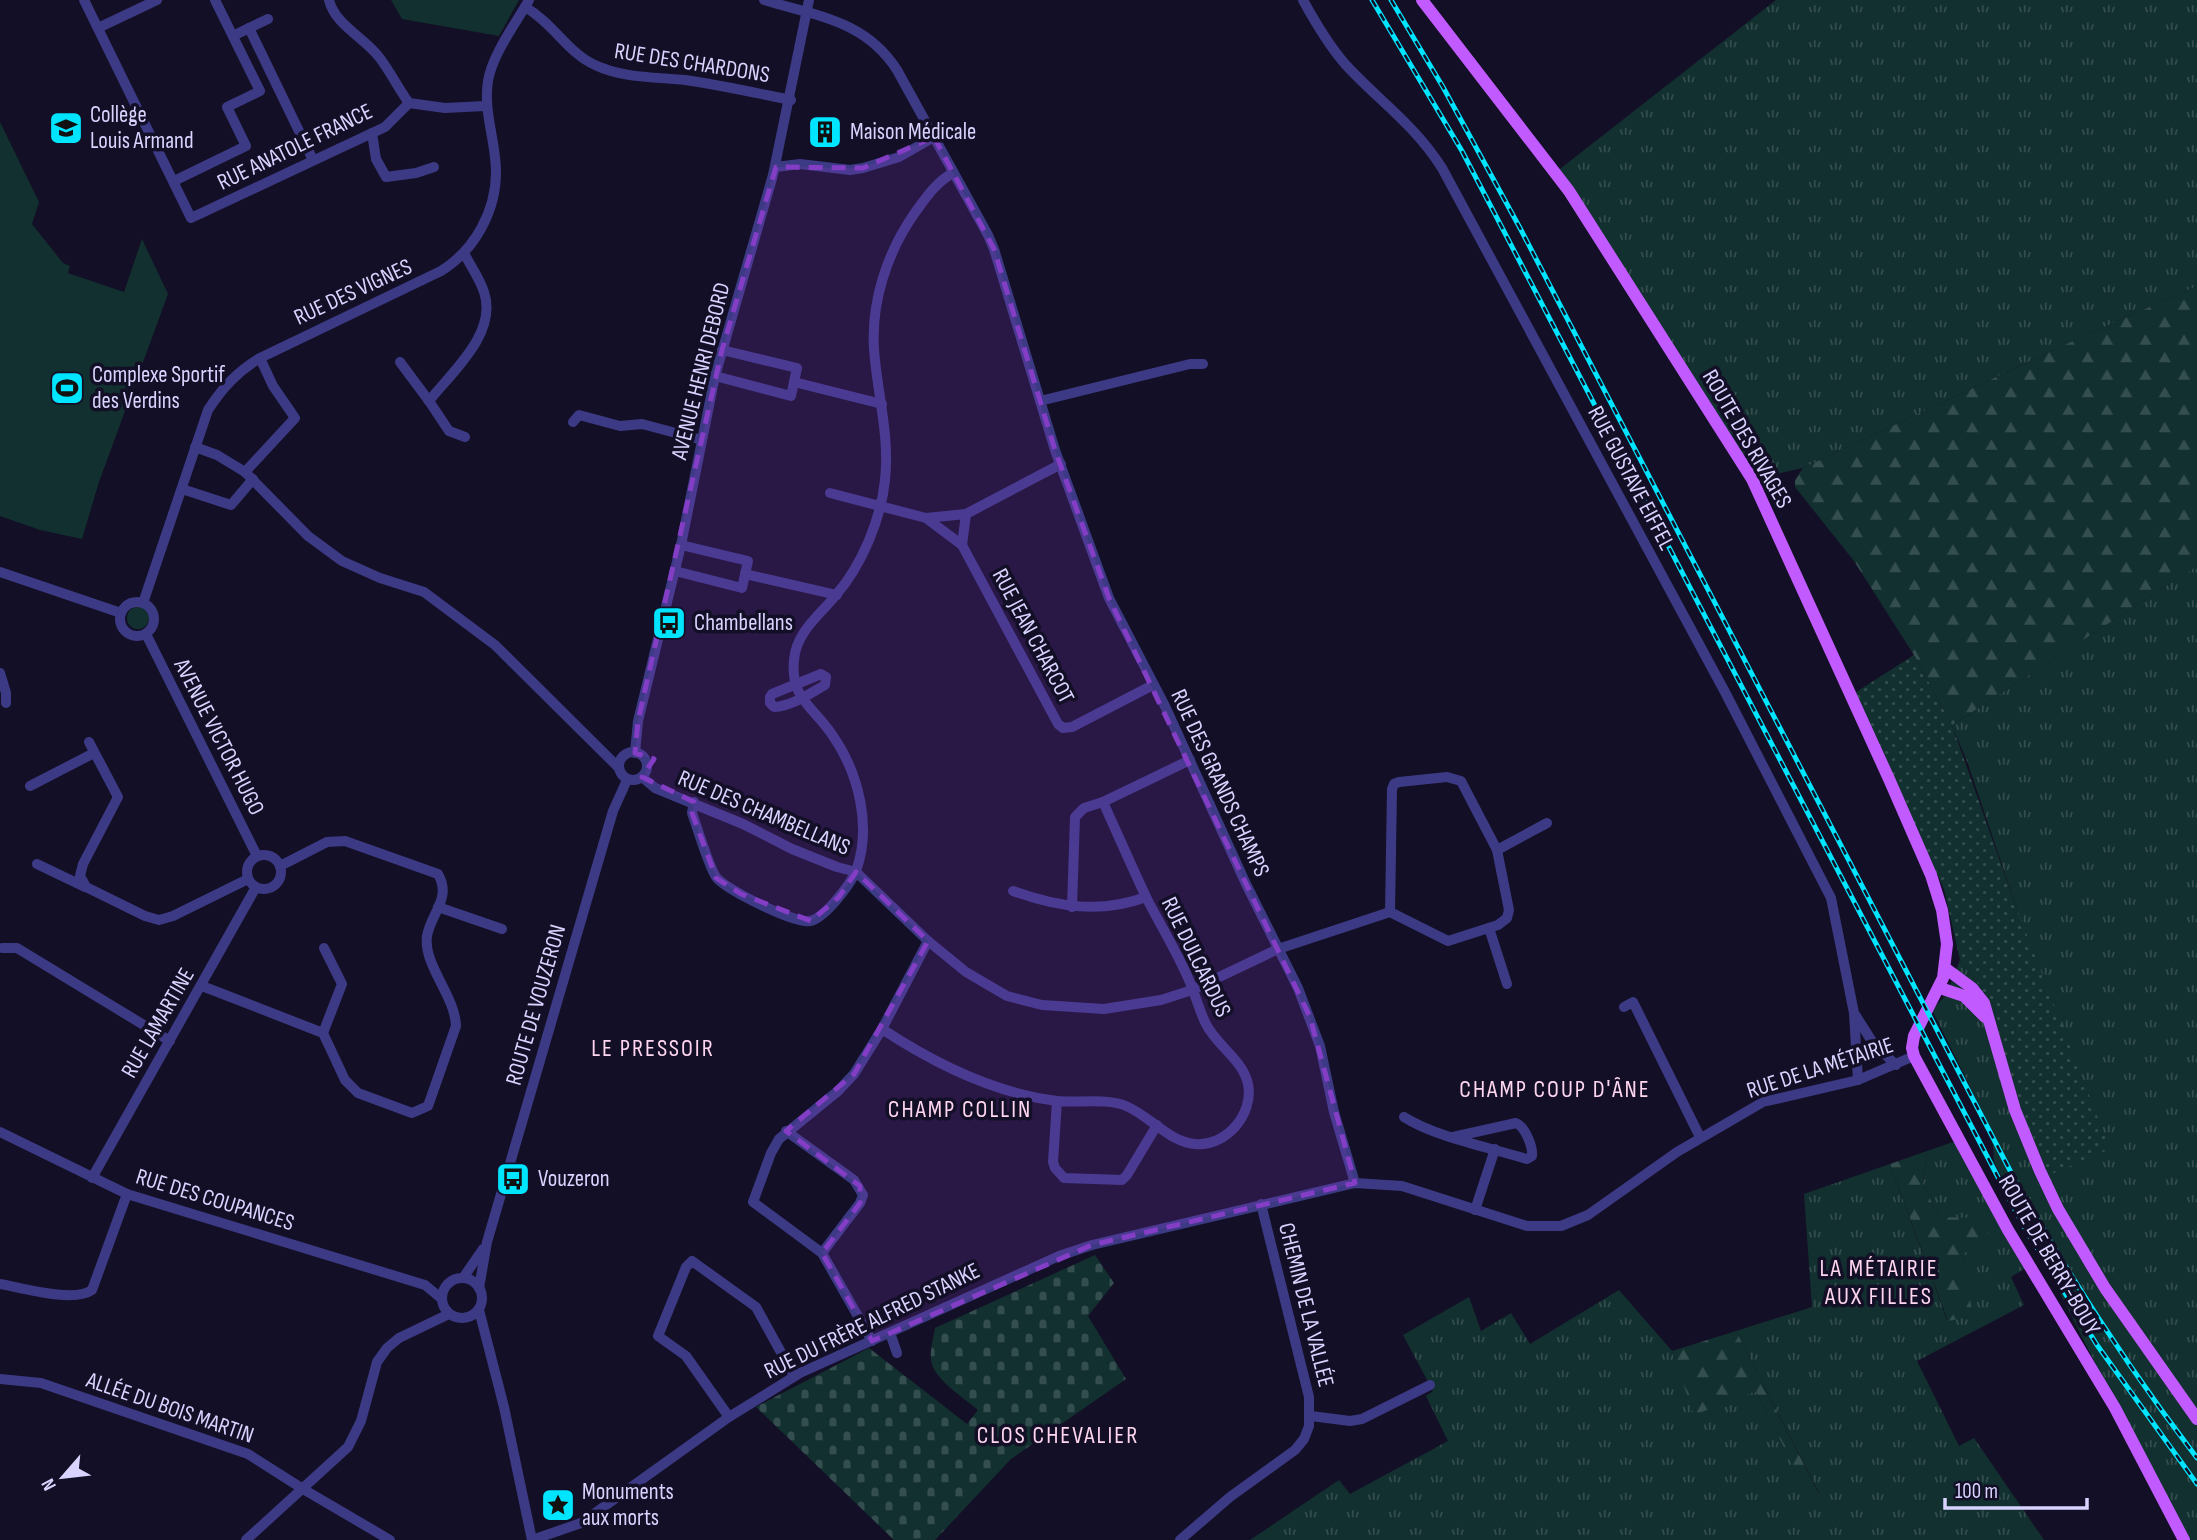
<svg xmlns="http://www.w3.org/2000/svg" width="2197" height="1540" viewBox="0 0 2197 1540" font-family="'Sofia Sans Condensed',sans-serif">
<defs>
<pattern id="grass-tufts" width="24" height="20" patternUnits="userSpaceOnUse" patternTransform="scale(1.75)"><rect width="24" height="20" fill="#12302f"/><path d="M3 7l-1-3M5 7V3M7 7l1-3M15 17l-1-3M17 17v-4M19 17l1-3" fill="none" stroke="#344d4e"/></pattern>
<pattern id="forest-firs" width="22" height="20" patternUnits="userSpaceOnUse" patternTransform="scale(1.75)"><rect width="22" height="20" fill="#12302f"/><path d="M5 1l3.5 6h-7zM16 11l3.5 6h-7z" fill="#344d4e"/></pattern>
<pattern id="cemetery-stones" width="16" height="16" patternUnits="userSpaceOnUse" patternTransform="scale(1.75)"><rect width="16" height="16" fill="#12302f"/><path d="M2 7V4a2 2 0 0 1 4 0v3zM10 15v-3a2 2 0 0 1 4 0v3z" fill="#344d4e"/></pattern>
<pattern id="garden-dots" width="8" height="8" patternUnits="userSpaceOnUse" patternTransform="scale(1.75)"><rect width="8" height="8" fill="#12302f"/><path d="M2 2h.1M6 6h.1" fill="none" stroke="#344d4e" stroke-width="1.8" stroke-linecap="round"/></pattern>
</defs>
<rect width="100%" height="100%" fill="#130f26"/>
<g fill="url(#grass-tufts)">
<polygon points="1776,0 2197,0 2197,286 2075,340 1803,468 1752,479 1556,172"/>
<polygon points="2197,566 2197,1540 2184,1540 1994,1162 1992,1131 1932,1010 1946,995 1960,960 1993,1004 2009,1077 2018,912 1968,764 1952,725"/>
<circle cx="138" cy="618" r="11"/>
<polygon points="1959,1140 2029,1266 2011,1277 2024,1305 1917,1361 1959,1446 1974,1438 2044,1540 1250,1540 1339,1480 1350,1494 1448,1441 1426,1396 1433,1391 1403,1335 1469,1297 1481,1331 1511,1313 1530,1344 1619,1290 1672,1351 1695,1413 1756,1391 1810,1499 1819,1493 1736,1331 1812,1307 1804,1194 1890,1164 1947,1320 1972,1316 1962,1254 1939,1217 1923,1184 1927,1151"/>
</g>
<g fill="url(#forest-firs)">
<polygon points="2197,286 2197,566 1952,725 1914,655 1854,561 1795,487 1795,480 1803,468 2075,340"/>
<polygon points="1927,1151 1923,1184 1939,1217 1984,1218 1991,1242 1962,1254 1973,1316 1948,1321 1890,1164"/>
<polygon points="1736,1331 1819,1494 1810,1500 1756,1391 1694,1415 1672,1351"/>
</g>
<path fill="url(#cemetery-stones)" d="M 1095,1255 L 1114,1283 L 1088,1316 L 1126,1379 L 1011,1459 L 935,1540 L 894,1540 L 756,1407 L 869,1348 L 967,1424 L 978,1410 C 964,1398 941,1384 933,1367 C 928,1356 933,1340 935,1328 Z"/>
<g fill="#12302f">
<polygon points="391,0 519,0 499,36 402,19"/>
<polygon points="0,122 39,202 32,224 63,263 70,266 68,273 124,292 142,239 168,294 99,482 82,539 40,530 0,516"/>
</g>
<polygon fill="url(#garden-dots)" points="1914,655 1952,725 2018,912 2110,1149 2049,1175 2009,1077 1993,1004 1960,960 1944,889 1853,694"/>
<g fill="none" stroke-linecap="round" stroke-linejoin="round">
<g stroke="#3d3a85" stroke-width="10">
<polyline points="84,0 191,218 385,127 409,103"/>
<path d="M 329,0 C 335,25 364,37 379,57 C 390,71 398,88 409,103 L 445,108 L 485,106"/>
<path d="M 764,0 C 816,16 865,20 897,70 L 988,235 L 994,249 L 1055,450 L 1109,598 L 1165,706 L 1246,884 L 1298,988 L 1320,1046 L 1334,1112 L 1355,1183"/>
<path d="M 1303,0 C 1315,22 1328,44 1345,64 C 1379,101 1414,124 1442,168 L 1726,694 L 1831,898 L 1854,1013 L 1858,1080"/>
<path d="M 525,7 C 553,23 569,54 595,65 C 622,78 655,77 685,80 C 720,85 756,93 791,100"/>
<polyline points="98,28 157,0"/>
<polyline points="249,28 268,19"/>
<polyline points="233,36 249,28 313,160"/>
<polyline points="372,133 376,159 386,177 416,173 434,167"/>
<polyline points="776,167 800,164 850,170 863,168 899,157 934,137"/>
<polyline points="174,181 246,146 227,107 260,91 215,0"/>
<path d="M 464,253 C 470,265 480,279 484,292 C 498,333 452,372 429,401 L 449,431 L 465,437"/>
<polyline points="400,362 429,401"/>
<polyline points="715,376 791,396 797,368 722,350"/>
<polyline points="794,382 882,404"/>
<polyline points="1040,401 1190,364 1203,364"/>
<polyline points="573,422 579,415 620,426 642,424 702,440"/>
<polyline points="195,447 217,455 245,472 308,536 342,561 380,578 424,592 495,645 618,767"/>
<polyline points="1061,464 966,514 962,545 1058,724 1063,728 1072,727 1153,685"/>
<polyline points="245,472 295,418 273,386 260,358"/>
<polyline points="182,489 231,505 253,479"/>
<polyline points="830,493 926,518 966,514"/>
<polyline points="926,518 962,545"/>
<polyline points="675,571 742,588 748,561 681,545"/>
<polyline points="0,572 121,613"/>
<polyline points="745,574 837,595"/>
<circle cx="137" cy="619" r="17"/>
<path d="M 143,603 L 208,410 C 223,387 237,372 260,358 L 441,271 C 475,250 496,211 496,172 C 496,141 483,112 488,81 C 492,55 516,23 529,0"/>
<polyline points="146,634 257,856"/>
<polyline points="0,673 6,693 6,703"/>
<path d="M 821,674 L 826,677 L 825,685 C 809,694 792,706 774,707 L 770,703 L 770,697 L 772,694 Z"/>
<polyline points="89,742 118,797 83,864 80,876 86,887 145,916 159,920 173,916 248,879"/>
<circle cx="633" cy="766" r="14"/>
<polyline points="635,753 638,721 681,545 715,376 773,175 809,0"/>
<polyline points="642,777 655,788 743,824 792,849 837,867 856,872 928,941 966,972 1007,996 1042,1005 1104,1009 1161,1000 1192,990 1278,949 1390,912"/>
<polygon points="1447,777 1461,781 1497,850 1509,910 1507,918 1498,925 1448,941 1390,912 1392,789 1394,784 1399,782"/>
<polyline points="30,786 94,753"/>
<path d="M 694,802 L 692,813 C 697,827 709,867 716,877 C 726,890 795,924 810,921 C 825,918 850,885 856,871 C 872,827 859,774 833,736 C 814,707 790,699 794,660 C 796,632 820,615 836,595 C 862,565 881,519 885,480 C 890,435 877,393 874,349 C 871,302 887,253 914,214 C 925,199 936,182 953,173"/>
<polyline points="1497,850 1547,823"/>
<circle cx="264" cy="872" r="17"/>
<polyline points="37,864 85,887"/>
<path d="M 1013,891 C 1057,907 1101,914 1146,897"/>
<polyline points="438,907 502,929"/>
<polyline points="1072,907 1075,817 1084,808 1103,802"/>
<polyline points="1489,928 1507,984"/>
<polyline points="2,948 17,948 170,1041"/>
<path d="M 202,986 L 323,1033 L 345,1080 L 358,1093 L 412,1113 L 428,1106 L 456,1026 C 455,995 423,965 427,936 C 431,913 452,898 438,874 L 345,841 L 327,842 L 280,866"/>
<polyline points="1624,1007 1633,1002 1700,1137"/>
<polyline points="1856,1016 1873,1043 1896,1065"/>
<path d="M 882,1029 C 935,1064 993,1093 1057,1101 C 1077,1103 1108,1098 1126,1106 C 1150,1116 1169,1142 1195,1144 C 1226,1147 1254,1114 1248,1084 C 1243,1060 1217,1046 1206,1024 C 1199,1010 1195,994 1189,980 C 1177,952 1161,926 1147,899 C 1132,867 1118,835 1103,802 L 1190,760"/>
<polyline points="323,1033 342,984 324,948"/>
<polyline points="1057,1101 1053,1162 1055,1168 1064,1178 1122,1180 1127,1175 1157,1125"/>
<path d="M 1404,1117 C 1435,1137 1491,1148 1527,1159 L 1532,1156 C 1533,1146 1525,1127 1516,1123 L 1453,1137"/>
<polyline points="786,1131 854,1180 863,1195 860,1203 822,1253"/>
<polyline points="0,1132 127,1194 425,1285 442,1299"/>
<polyline points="92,1178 256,887"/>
<polyline points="1475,1210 1495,1149"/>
<circle cx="462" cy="1298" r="20"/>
<polyline points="463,1278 483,1249"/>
<path d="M 0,1284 C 22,1288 74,1303 92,1290 L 127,1194"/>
<polyline points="479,1288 487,1242 613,811 627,780"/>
<polyline points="479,1310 504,1407 532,1540"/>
<polyline points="890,1333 897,1353"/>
<polyline points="872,1341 822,1253 753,1202 771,1153 779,1139 838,1091 854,1074 882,1029 928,941"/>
<polyline points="0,1379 41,1383 248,1454 303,1489 390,1540"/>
<polyline points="1311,1416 1350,1421 1362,1419 1430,1385"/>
<polyline points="729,1417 686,1356 658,1336 686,1267 692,1261 756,1307 794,1376"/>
<polyline points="246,1540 348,1447 361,1421 377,1362 387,1348 399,1338 449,1314"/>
<polyline points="532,1540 581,1523 729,1417 800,1373 1059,1256 1092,1245 1355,1183 1402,1186 1527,1226 1561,1226 1588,1215 1677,1152 1763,1102 1858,1080 1914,1056"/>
<polyline points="1180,1540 1230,1497 1295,1450 1304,1439 1309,1426 1309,1397 1261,1204"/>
</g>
<g stroke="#c25bff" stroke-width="12">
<polyline points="1422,0 1569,191 1752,479 1889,779 1931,875 1942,910 1947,944 1943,978 1914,1036 1912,1048 1914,1056 2008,1230 2115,1408 2184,1540"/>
<polyline points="1945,968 1972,988 1984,1003 2015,1110 2040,1171 2058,1209 2105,1288 2197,1419"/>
<polyline points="1940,988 1964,996 1985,1017"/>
</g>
<g stroke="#00e5ff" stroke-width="5">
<g id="rail">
<polyline points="1372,0 1462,151 2023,1225 2097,1345 2197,1484"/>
<path d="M 1391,0 L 1443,87 L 1520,228 L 2016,1182 C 2070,1278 2130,1370 2197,1458"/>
</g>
</g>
<use href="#rail" stroke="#130f26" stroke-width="2.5" stroke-dasharray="8" stroke-linecap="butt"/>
</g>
<path fill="#843dc5" fill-opacity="0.2" stroke="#843dc5" stroke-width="5" stroke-dasharray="14 9" stroke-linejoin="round" d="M 934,137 L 994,249 L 1055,450 L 1109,598 L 1310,1017 L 1355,1183 L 1092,1245 L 872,1341 L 822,1253 L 860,1203 L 860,1186 L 786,1131 L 854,1074 L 928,941 L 856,872 L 839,897 L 811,921 L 741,894 L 716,878 L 692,813 L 694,802 L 642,777 L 654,759 L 635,753 L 638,721 L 722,350 L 776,167 L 863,168 Z"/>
<defs>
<g id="school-square" transform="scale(1.75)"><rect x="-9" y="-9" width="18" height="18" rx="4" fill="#00e5ff" stroke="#130f26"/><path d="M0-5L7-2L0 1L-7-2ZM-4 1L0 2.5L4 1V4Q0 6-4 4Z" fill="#111"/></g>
<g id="building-square" transform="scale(1.75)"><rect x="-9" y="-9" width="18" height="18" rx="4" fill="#00e5ff" stroke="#130f26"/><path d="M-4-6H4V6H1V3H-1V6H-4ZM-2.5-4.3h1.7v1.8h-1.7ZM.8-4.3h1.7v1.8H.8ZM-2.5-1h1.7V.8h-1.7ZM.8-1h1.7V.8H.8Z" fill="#111"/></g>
<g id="stadium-square" transform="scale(1.75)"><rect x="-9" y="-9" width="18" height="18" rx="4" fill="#00e5ff" stroke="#130f26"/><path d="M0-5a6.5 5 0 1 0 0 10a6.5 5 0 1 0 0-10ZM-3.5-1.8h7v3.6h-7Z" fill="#111"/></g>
<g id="bus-square" transform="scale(1.75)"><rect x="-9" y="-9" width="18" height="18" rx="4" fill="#00e5ff" stroke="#130f26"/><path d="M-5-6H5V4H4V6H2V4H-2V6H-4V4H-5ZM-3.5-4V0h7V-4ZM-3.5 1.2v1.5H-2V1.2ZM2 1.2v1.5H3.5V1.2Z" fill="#111"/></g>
<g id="sight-square" transform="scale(1.75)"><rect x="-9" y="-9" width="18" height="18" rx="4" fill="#00e5ff" stroke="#130f26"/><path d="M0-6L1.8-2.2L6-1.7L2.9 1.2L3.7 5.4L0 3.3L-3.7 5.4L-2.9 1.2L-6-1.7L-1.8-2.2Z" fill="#111"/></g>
</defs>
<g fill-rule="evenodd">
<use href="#school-square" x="66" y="128"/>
<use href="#building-square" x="825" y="132"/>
<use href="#stadium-square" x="67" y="388"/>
<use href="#bus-square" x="669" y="623"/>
<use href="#bus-square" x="513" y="1179"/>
<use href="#sight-square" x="558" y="1505"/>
</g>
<g text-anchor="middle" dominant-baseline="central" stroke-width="7" stroke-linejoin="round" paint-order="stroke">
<g font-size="23" fill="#d9d4ff" stroke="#130f26">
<text transform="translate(692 63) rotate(9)">RUE DES CHARDONS</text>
<text transform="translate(295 147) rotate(-26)">RUE ANATOLE FRANCE</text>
<text transform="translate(353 292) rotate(-25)">RUE DES VIGNES</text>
<text transform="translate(701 371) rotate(-76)">AVENUE HENRI DEBORD</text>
<text transform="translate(1747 439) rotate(60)">ROUTE DES RIVAGES</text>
<text transform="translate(1631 478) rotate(62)">RUE GUSTAVE EIFFEL</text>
<text transform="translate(1033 636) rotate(62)">RUE JEAN CHARCOT</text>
<text transform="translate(219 737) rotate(63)">AVENUE VICTOR HUGO</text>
<text transform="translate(1220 783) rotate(65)">RUE DES GRANDS CHAMPS</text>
<text transform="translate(764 813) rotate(23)">RUE DES CHAMBELLANS</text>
<text transform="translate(1196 957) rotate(64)">RUE DULCARDUS</text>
<text transform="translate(536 1005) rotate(-74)">ROUTE DE VOUZERON</text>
<text transform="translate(158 1023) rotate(-60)">RUE LAMARTINE</text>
<text transform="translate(1820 1068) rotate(-18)">RUE DE LA MÉTAIRIE</text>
<text transform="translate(215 1200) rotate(17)">RUE DES COUPANCES</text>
<text transform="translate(2049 1255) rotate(60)">ROUTE DE BERRY-BOUY</text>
<text transform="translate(1306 1305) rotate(76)">CHEMIN DE LA VALLÉE</text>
<text transform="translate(872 1321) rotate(-26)">RUE DU FRÈRE ALFRED STANKE</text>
<text transform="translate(170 1408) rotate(19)">ALLÉE DU BOIS MARTIN</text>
</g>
<g font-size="23" fill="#d9d4ff" stroke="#130f26" text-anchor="start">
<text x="90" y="115">Collège<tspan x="90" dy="26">Louis Armand</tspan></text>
<text x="850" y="132">Maison Médicale</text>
<text x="92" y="375">Complexe Sportif<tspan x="92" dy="26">des Verdins</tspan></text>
<text x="694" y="623">Chambellans</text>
<text x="538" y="1179">Vouzeron</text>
<text x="582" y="1492">Monuments<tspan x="582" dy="26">aux morts</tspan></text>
</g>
<g font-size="24" letter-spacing="2" fill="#ffd6f0" stroke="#130f26">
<text x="653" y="1048">LE PRESSOIR</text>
<text x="1555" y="1089">CHAMP COUP D'ÂNE</text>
<text x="960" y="1109">CHAMP COLLIN</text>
<text x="1879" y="1268">LA MÉTAIRIE<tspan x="1879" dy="28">AUX FILLES</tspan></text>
<text x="1058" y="1435">CLOS CHEVALIER</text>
</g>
</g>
<g transform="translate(63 1477) rotate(242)" stroke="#130f26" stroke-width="5" paint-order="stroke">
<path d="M0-5L12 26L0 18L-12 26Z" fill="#d9d4ff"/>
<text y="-10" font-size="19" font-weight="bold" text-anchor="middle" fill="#d9d4ff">N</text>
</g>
<path d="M1945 1498v10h142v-10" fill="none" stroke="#d9d4ff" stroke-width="3.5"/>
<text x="1955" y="1498" font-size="21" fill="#d9d4ff" stroke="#130f26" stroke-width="5" paint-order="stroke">100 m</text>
</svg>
